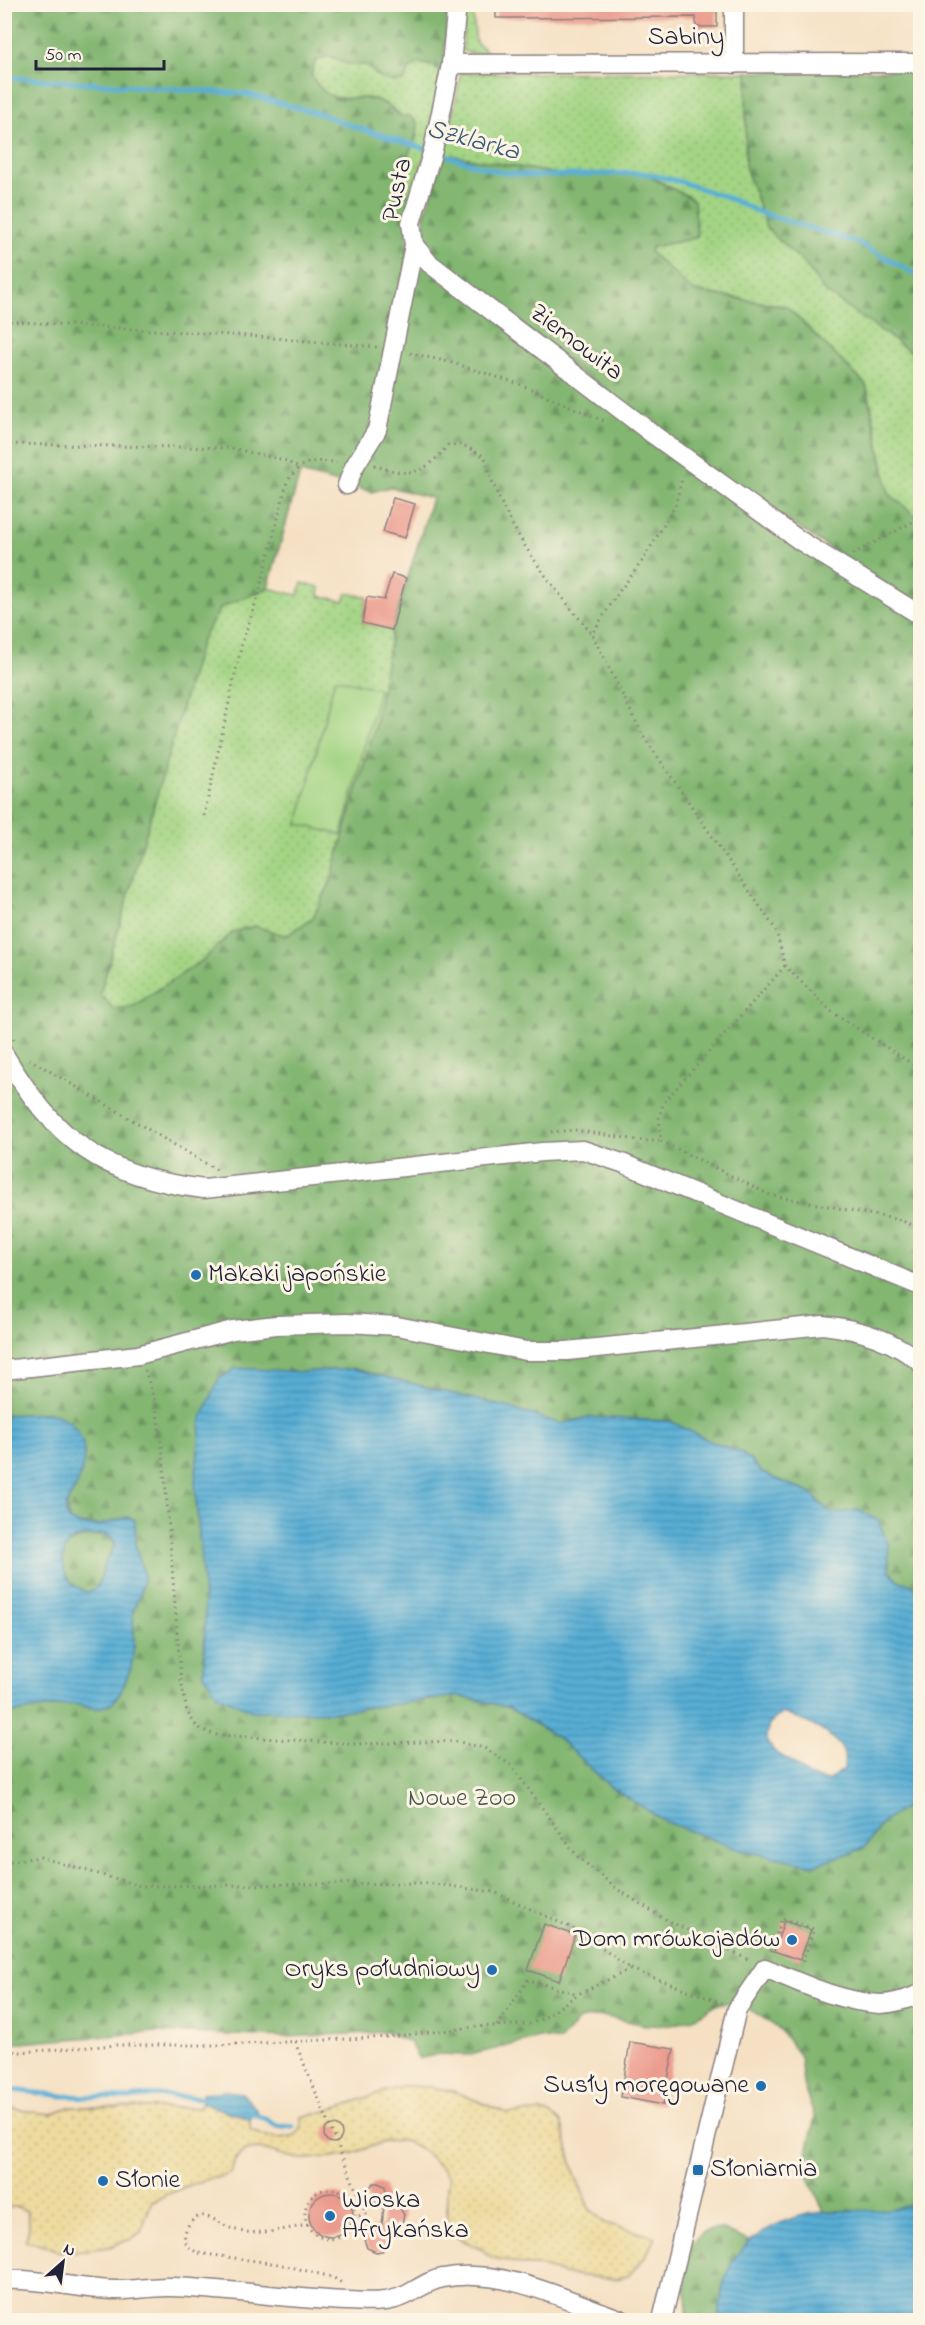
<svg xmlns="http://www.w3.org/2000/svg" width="925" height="2325" viewBox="0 0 925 2325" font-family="'Indie Flower',sans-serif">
<defs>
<pattern id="grass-dots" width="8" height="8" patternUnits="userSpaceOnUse" patternTransform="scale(1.5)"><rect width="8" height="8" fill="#a3d483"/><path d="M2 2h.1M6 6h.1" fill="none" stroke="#8cb672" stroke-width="1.8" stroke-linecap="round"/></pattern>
<pattern id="forest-firs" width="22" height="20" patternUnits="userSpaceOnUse" patternTransform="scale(1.5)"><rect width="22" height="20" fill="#82b671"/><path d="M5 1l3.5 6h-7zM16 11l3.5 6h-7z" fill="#6a945e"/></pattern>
<pattern id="sand-dots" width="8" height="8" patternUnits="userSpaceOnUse" patternTransform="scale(1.5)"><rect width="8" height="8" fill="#eeda9e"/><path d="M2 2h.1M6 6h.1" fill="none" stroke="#ccbb89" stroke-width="1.8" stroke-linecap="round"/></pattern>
<pattern id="water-rules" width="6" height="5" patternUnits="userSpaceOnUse" patternTransform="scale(1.5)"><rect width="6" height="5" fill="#58aed5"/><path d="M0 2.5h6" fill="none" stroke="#488dae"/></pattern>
</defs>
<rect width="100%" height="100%" fill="#fcf5e5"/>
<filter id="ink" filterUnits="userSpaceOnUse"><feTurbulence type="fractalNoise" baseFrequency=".0167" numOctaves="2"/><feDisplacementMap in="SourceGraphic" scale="12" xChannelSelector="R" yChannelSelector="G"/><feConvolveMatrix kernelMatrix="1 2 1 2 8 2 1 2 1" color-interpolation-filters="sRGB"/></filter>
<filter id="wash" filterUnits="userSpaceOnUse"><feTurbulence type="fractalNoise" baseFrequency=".008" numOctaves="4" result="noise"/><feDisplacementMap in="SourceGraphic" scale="24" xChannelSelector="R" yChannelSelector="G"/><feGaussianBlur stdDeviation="1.35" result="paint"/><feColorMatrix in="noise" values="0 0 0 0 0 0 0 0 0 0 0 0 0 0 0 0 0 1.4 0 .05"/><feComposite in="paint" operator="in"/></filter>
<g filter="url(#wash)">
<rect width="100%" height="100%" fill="#f5e0c3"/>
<g fill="url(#grass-dots)" stroke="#627b5f" stroke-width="1.5">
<polygon points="466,5 472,5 476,42 490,54 468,53 462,50"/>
<path d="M 330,56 L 347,64 L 366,65 L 379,77 L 404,81 L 410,69 L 419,63 L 433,66 L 443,75 L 426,151 L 412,196 L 402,190 C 397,171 409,151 418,134 C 408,124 395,107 382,102 C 350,91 332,112 311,75 L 315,61 Z"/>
<polygon points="747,72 745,166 767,229 804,263 824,291 920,358 920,519 889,494 868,390 785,306 693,291 650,252 652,247 695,238 697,236 691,198 643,173 569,176 445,154 461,73"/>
<polygon points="302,583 320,587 319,596 344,601 347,593 367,597 362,623 392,630 375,726 330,883 312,919 286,936 255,926 233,932 203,960 132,1007 114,1009 100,994 200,641 221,607 268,588 298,595"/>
</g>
<g fill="url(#forest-firs)" stroke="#526c56" stroke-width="1.5" fill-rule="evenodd">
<path d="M 5,5 L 448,5 L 443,75 L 433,66 L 419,63 L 410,69 L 404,81 C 386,84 378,77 366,65 L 347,64 L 330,56 L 315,61 L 311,75 C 335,117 355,86 385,104 C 390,107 395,112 400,116 L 410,116 L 418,123 C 418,146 396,166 402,190 L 412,196 L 407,239 L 920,623 L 920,1595 L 912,1584 L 898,1581 L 889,1569 L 888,1543 L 858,1510 L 832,1514 L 810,1493 L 764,1474 L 742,1453 L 708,1440 L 588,1417 L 561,1424 L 510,1408 L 354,1369 L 301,1372 L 205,1612 L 204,1674 L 332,1712 L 459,1696 L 508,1707 L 558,1738 L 611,1787 L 740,1850 L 814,1865 L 864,1848 L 882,1823 L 907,1806 L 920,1788 L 920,2203 L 896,2210 L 824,2212 L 804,2167 L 815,2117 L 803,2084 L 800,2056 L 779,2029 L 754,2012 L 736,2002 L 716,2004 L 693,2019 L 671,2025 L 646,2025 L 602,2016 L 579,2020 L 560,2041 L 540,2038 L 470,2055 L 438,2054 L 419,2059 L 409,2042 L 387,2032 L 287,2037 L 157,2032 L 19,2043 L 5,2041 L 5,1714 L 73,1704 L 97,1709 L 134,1647 L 133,1610 L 140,1594 L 144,1576 L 136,1547 L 135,1520 L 127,1517 C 106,1524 91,1530 70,1521 C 64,1507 68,1499 76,1487 L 48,1413 L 5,1415 ZM 300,473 L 372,492 L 390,487 L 432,498 L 392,630 L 375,726 L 330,883 L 312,919 L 286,936 L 255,926 L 233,932 L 203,960 L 132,1007 L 114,1009 L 100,994 L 201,641 L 221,607 L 268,588 Z"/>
<polygon points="920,70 920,358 824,291 804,263 767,229 745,166 747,72"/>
<polygon points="445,154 569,176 643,173 694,200 697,236 695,238 652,247 650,252 693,291 787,307 866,385 889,494 920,519 920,605 864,571 698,461 444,265 425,244 424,215"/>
<path d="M 103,1534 L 111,1537 L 115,1543 C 113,1552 107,1557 104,1565 C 100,1578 102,1587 87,1592 C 81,1590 75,1587 71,1582 C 61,1571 59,1548 74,1540 C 82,1536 95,1536 103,1534 Z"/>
<path d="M 721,2229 L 751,2242 L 732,2263 L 722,2291 L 719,2320 L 688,2320 C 686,2299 679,2240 707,2231 C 711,2230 717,2230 721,2229 Z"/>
</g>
<path fill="url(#sand-dots)" stroke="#887e6c" stroke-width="1.5" d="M 407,2086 L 431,2087 L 453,2091 L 507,2113 L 541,2112 L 552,2115 L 561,2122 L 575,2174 L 589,2208 L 605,2223 L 655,2237 L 646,2256 L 628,2276 L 616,2279 L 563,2274 L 539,2266 L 528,2266 L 491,2257 L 481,2249 L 452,2235 C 446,2216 445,2197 449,2177 C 437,2164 421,2144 403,2141 C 385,2138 367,2149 350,2154 C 341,2156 313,2159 304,2159 C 283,2159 267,2144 246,2151 C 237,2154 233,2163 232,2172 C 221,2180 216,2176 205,2180 C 186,2186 169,2192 151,2203 L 141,2232 L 131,2239 L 109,2247 L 69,2252 L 58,2251 L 46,2245 L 25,2241 C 30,2230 30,2223 27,2211 L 17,2207 L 6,2208 L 5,2211 L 5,2115 L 13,2109 L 51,2114 L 69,2107 L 199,2108 L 202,2103 L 250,2119 L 250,2129 C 264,2138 281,2141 297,2134 L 301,2128 L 301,2117 C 338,2111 370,2093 407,2086 Z"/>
<polygon fill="#a3d483" stroke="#627b5f" stroke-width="1.5" points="335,678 379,689 342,835 298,824"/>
<g fill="url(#water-rules)" stroke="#3d6888" stroke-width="1.5" fill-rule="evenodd">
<path d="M 236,1368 L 301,1372 L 354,1369 L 510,1408 L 561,1424 L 588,1417 L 670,1421 L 708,1440 L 742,1453 L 764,1474 L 810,1493 L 832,1514 L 858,1510 L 878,1520 L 888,1543 L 889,1569 L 898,1581 L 912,1584 L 920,1595 L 920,1788 L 907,1806 L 882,1823 L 864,1848 L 814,1865 L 740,1850 L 664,1821 L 611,1787 L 558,1738 L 508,1707 L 459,1696 L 332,1712 L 253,1711 L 217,1695 L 204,1674 L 205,1612 L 195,1484 L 201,1420 L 219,1378 ZM 782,1713 C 801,1719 838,1734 844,1754 C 845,1758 844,1765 844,1769 L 827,1781 L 808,1776 L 792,1762 L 773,1751 L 766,1738 L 769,1724 Z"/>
<path d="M 48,1413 C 63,1416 73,1421 80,1436 C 88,1451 83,1471 76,1486 C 73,1495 64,1502 66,1512 C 66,1515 68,1518 70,1521 C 91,1530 106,1524 127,1517 L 135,1520 L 136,1547 L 144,1576 L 140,1594 L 133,1611 L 134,1647 L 131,1668 L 121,1692 L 113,1703 L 97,1709 L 73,1704 L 5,1714 L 5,1415 ZM 103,1534 L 111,1537 L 115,1543 C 113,1552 107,1557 104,1565 C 100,1578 102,1588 87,1592 C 81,1589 75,1587 71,1582 C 61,1571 59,1548 74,1539 C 82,1536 95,1536 103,1534 Z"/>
<polygon points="226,2091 242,2093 258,2111 250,2119 202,2103 202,2093"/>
<path d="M 920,2203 L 920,2320 L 719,2320 C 720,2302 722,2280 732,2263 C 750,2232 791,2214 825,2212 C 860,2209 886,2213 920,2203 Z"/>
</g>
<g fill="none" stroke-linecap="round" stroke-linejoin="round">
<g stroke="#58aed5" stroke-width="5">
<polyline points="4,77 246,94 321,114 349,125 499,172 534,176 643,173 678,181 726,197 761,213 856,242 920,276"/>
<polyline points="4,2089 64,2096 129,2098 156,2095 207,2098"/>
<polyline points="250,2112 279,2126 293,2127"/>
</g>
</g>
<g id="blocks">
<g fill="#eb9b8d">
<polygon points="496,4 717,4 717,27 696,27 696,17 496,18"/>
<polygon points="393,498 415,504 405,538 383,532"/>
<polygon points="392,574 406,578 392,630 362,623 367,597 384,600"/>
<polygon points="784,1921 811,1930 800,1960 774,1951"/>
<polygon points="544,1924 575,1935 559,1981 528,1970"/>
<polygon points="630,2042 674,2049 663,2105 621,2097"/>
<circle cx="333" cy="2134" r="9"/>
<polygon points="374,2183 378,2183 385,2186 388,2205 400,2208 404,2215 402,2223 388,2229 388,2245 382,2251 376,2252 367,2248 362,2233 372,2227 382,2226 384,2206 367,2199 368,2189"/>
<circle cx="331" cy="2215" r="22"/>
</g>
</g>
</g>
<g filter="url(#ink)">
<use href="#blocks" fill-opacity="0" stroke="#8c817f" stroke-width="1.5"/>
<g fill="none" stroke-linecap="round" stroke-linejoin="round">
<g stroke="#8c817f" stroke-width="21">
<g id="street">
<polyline points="734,4 734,64"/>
<polyline points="451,64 920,63"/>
<polyline points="414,245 429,263 654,435 799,540 920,615"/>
<polyline points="347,485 354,467 377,430 414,245 411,223 433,150 447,84 451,64 457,4"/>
<path d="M 4,1054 C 55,1140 103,1177 204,1189 L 542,1152 L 583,1150 L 622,1163 L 920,1286"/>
<path d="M 4,1370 L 138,1355 L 233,1330 L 276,1325 L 347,1323 L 397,1326 L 526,1351 L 567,1351 L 823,1325 C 859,1329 892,1339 920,1362"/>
<path d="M 4,2280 C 41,2278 76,2289 113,2290 C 132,2291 152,2286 171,2287 C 230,2289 289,2299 348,2301 C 368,2302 387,2304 406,2295 C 418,2289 429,2280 443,2278 C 503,2267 566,2300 622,2320"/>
<path d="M 662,2320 L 737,2009 L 765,1968 C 801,1983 840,2002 880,2004 C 893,2004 908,1999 920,1994"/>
</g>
</g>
<g stroke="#8c817f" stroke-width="3" stroke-dasharray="1.5 4.5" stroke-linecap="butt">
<polyline points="4,321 249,336 377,347"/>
<polyline points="410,353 453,363 519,384 604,421"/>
<polyline points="4,444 231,448 284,460 297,467"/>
<path d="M 374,465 C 411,478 423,475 448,445 L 463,445 L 485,457 C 502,525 548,581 592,634"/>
<polyline points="683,475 675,506 643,560 616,596 592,634 642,734 776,930 785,966 832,1012 920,1069"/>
<polyline points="853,554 920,518"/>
<path d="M 204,816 L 242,643 L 259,593 L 287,482 C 302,459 311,461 337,462"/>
<polyline points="785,966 664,1102 659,1117 661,1141 770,1195 900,1220 920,1228"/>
<polyline points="4,1023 14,1040"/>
<polyline points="29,1059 217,1170"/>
<polyline points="551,1132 575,1130 644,1141 661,1141"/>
<polyline points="145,1370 156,1406 163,1454 181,1680 187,1712 197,1727 215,1735 355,1744 455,1741 484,1748 511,1765 578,1857 620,1891 665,1919 751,1961"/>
<polyline points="4,1862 40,1857 140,1886 426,1883 494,1892 578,1931 631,1969 578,1994 544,2018 529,2024 476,2027 389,2037 221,2045 117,2045 20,2052 4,2051"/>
<polyline points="771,1951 782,1918 814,1929 801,1966"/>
<polyline points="631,1969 722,2003"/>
<polyline points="497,2026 528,1980 578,1994"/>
<polyline points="295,2042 366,2214 355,2217"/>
<circle cx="330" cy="2214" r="25"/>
<path d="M 308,2225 C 284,2229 256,2237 233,2229 C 223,2226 213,2217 203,2216 C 192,2216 183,2230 185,2240 C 187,2247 193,2250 198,2253 L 278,2264 L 332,2277 L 342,2283"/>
</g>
<use href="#street" stroke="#fff" stroke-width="18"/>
</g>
</g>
<g fill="#1f6fb2" stroke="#fcf5e5" stroke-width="2">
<circle cx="196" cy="1275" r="6"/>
<circle cx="792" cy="1940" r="6"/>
<circle cx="492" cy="1970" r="6"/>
<circle cx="761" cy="2086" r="6"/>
<rect x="692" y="2164" width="12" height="12" rx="3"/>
<circle cx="103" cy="2181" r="6"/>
<circle cx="330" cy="2216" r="6"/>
</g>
<g text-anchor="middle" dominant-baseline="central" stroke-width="6" stroke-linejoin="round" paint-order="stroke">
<g font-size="26" fill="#22223b" stroke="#fcf5e5">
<text x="686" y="38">Sabiny</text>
<text transform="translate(398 190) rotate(-78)">Pusta</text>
<text transform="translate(576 343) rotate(37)">Ziemowita</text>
</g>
<g font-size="26" fill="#22223b" stroke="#fcf5e5" text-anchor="start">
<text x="208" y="1275">Makaki japońskie</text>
<text x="780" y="1940" text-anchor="end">Dom mrówkojadów</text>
<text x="480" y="1970" text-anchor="end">Oryks południowy</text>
<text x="749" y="2086" text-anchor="end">Susły moręgowane</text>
<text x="710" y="2170">Słoniarnia</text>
<text x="115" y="2181">Słonie</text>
<text x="342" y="2201">Wioska<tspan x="342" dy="30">Afrykańska</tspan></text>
</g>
<g font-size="26" fill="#495751" stroke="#fcf5e5">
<text x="462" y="1799">Nowe Zoo</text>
</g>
<g font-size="27" font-style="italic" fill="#385a79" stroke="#fcf5e5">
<text transform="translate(473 141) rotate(15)">Szklarka</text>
</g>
</g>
<rect width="925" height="2325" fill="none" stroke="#fcf5e5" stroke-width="24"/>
<g transform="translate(63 2262) rotate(28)" stroke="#fcf5e5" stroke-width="4.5" paint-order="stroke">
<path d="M0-4.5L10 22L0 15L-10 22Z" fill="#22223b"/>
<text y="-9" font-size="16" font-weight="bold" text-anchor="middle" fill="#22223b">N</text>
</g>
<path d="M36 60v9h128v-9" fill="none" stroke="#22223b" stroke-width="3"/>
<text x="45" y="60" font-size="18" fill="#22223b" stroke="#fcf5e5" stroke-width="4.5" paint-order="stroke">50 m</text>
</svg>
